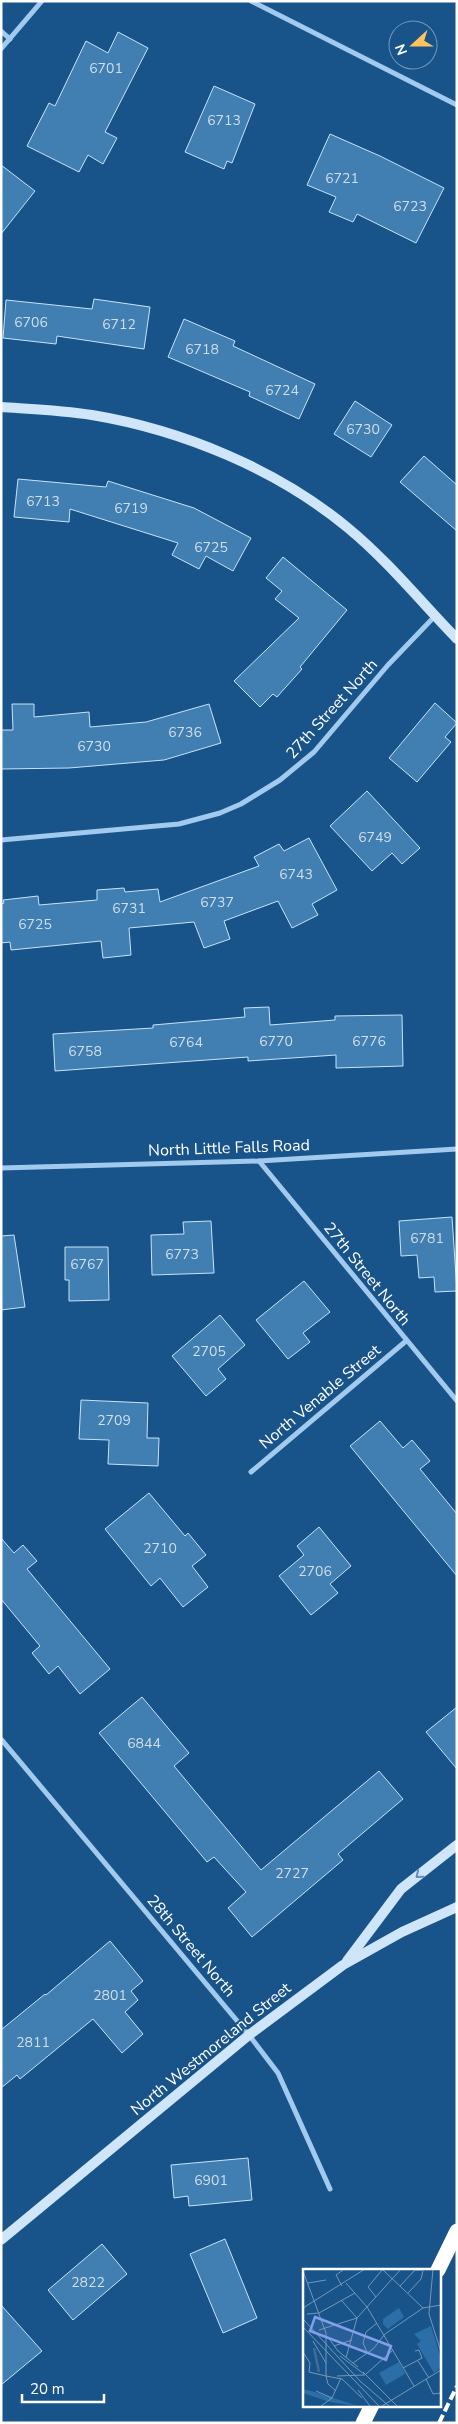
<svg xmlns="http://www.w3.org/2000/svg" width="458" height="2424" viewBox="0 0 458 2424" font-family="'Nunito Sans',sans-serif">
<rect width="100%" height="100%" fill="#18548a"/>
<g fill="#417eb2" stroke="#c7e3fa">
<polygon points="118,32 148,48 105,132 117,138 103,164 88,155 79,172 27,146 49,103 55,106 86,41 108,53"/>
<polygon points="214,86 255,104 232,163 227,161 224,169 185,152"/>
<polygon points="330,134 380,156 444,188 416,243 357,214 353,222 329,212 336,197 307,185"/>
<polygon points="1,165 35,191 1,234"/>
<polygon points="94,299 150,307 144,349 57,336 56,344 3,338 6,300 92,309"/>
<polygon points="184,319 235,341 233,346 315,384 299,419 249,396 250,392 168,357"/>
<polygon points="355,401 392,425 371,457 334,434"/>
<polygon points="424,456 457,485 457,531 400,482"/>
<polygon points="18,479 106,487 108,481 194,508 251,538 233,571 206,556 199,569 172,555 178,543 70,509 69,522 14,517"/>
<polygon points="283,557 347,610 300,667 302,669 277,697 273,694 260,707 234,681 299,618 275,599 282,591 266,578"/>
<polygon points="435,703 457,723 445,737 451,742 417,782 389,758"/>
<polygon points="12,704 34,704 34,717 89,712 90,727 146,722 209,704 221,743 164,760 69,768 1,769 1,730 13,730"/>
<polygon points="367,791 420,848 402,864 392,853 372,871 330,826"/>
<polygon points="309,838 337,890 312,904 318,915 292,928 278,901 224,921 230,939 204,948 194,922 129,928 131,955 103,958 101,941 11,950 10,942 1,943 1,904 4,903 3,900 38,896 39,905 97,900 97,890 124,888 125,892 158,889 160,902 259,866 254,857 279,844 284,851"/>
<polygon points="269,1007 270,1025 335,1020 335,1016 402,1015 403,1066 336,1068 336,1055 248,1061 248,1057 55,1071 53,1034 153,1028 153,1025 245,1017 244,1008"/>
<polygon points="452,1217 457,1291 435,1292 434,1277 419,1278 417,1255 401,1256 399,1221"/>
<polygon points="211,1221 214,1273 152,1275 151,1235 184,1234 183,1222"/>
<polygon points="14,1235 25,1307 1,1310 1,1236"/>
<polygon points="65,1247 108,1247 109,1300 69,1301 69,1280 65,1280"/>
<polygon points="304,1281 330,1312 303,1333 310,1342 288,1359 256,1320"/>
<polygon points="220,1315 245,1345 218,1369 226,1379 206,1396 172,1356"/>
<polygon points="81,1400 148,1403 147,1438 159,1438 158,1466 108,1464 109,1440 79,1439"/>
<polygon points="380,1421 403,1448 412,1440 430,1461 420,1469 457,1514 457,1576 350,1446"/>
<polygon points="149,1493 185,1536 188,1533 206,1555 192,1566 208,1587 183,1607 160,1578 151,1586 105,1529"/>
<polygon points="319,1527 351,1566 330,1584 338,1593 311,1615 279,1576 304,1555 297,1546"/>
<polygon points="1,1538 14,1553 23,1545 37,1561 27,1569 110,1669 80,1694 58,1666 49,1674 32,1653 40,1646 1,1599"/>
<polygon points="142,1697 189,1753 174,1766 261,1870 379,1771 403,1799 338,1854 343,1860 252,1937 228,1908 246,1892 214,1857 207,1862 99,1733"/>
<polygon points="457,1707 457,1769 426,1732"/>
<polygon points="110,1941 143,1981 131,1991 138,2000 125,2012 143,2034 122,2053 93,2019 20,2079 17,2075 1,2088 1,2030 45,1994 46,1995"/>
<polygon points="248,2158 252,2200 189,2206 188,2196 174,2198 171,2165"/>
<polygon points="225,2239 257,2318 223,2333 190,2254"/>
<polygon points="102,2244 127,2274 73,2320 48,2290"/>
<polygon points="1,2305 42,2351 1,2385"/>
</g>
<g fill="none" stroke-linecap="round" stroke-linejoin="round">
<g stroke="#a1caee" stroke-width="5">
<polyline points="251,1 457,105"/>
<polyline points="1,31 10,39"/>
<polyline points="1,49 42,1"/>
<polyline points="1,840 179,824 220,813 241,804 280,780 314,752 388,665 435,616"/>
<polyline points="259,1161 457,1401"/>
<polyline points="1,1168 259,1161 457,1149"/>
<polyline points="251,1472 406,1341"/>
<polyline points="1,1739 249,2035 278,2073 330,2189"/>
</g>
<g stroke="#cee5fa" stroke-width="10">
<path d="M 1,407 C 31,409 62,410 92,415 C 182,430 277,469 348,528 C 388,561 421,602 457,639"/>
<polyline points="347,1961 401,1889 457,1845"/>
<polyline points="1,2240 249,2035 343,1965 402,1932 457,1907"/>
</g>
<g stroke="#fff" stroke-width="15">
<polyline points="438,2270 457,2231"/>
<polyline points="363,2423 372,2405"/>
</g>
<polyline stroke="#fff" stroke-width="4" stroke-dasharray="9 4" stroke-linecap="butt" points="439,2423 457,2386"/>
</g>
<defs><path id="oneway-chevron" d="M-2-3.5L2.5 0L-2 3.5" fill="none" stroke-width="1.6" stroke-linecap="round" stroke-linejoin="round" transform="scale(1.25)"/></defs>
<use stroke="#618eb7" href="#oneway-chevron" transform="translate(419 1875) rotate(141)"/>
<g text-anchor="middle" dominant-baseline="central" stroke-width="4" stroke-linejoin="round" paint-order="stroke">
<g font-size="14" fill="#d0dfec">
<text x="106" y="68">6701</text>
<text x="224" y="120">6713</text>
<text x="342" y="178">6721</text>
<text x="410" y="206">6723</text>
<text x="31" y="322">6706</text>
<text x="119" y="324">6712</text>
<text x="202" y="349">6718</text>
<text x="282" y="390">6724</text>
<text x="363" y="429">6730</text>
<text x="43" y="501">6713</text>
<text x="131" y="508">6719</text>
<text x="211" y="547">6725</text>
<text x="185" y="732">6736</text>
<text x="94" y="746">6730</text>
<text x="375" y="837">6749</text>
<text x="296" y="874">6743</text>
<text x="217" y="902">6737</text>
<text x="129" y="908">6731</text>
<text x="35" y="924">6725</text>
<text x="276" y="1041">6770</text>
<text x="369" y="1041">6776</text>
<text x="186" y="1042">6764</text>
<text x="85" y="1051">6758</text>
<text x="427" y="1238">6781</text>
<text x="182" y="1254">6773</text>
<text x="87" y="1264">6767</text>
<text x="209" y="1351">2705</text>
<text x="114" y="1420">2709</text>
<text x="160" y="1548">2710</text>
<text x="315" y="1571">2706</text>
<text x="144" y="1743">6844</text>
<text x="292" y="1873">2727</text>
<text x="110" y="1995">2801</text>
<text x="33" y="2042">2811</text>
<text x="211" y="2180">6901</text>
<text x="88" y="2282">2822</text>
</g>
<g font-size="16" fill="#fff" stroke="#18548a">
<text transform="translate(332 709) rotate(-48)">27th Street North</text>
<text transform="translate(229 1148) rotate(-2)">North Little Falls Road</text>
<text transform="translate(367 1274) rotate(51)">27th Street North</text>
<text transform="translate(320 1397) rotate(-40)">North Venable Street</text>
<text transform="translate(191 1946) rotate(50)">28th Street North</text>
<text transform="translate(211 2049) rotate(-39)">North Westmoreland Street</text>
</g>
</g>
<g transform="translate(303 2269)">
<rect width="138" height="138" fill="#18548a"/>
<path d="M 96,39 L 101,48 L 85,60 L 80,55 L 80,50 ZM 128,57 L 137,86 L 137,99 L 131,104 L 114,75 L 118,72 L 111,65 ZM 96,93 L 102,105 L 83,116 L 76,104 ZM 0,120 L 12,123 L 55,137 L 27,133 L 0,124 Z" fill="#2b6ea8"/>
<path fill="none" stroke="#426d94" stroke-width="2.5" d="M 11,79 L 16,103"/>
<path fill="none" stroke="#7498b9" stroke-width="1" d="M 79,0 L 120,39M 130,0 L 126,45 L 138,83M 0,2 L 23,64 L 23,107 L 39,110 L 59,129M 5,14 L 23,11M 43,14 L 64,38 L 111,117M 39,17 L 33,6 L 40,1M 97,17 L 112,1 L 120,1M 105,24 L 118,10 L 120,2M 73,28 L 65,18 L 79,1M 39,32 L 54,49M 0,39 L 62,0M 4,45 L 16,44 L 52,24M 0,50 L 57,112 L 86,137M 0,58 L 76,137M 16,61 L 54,49M 25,68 L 35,82 L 55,98M 10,72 L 23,94M 31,77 L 49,71M 0,83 L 7,94 L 6,103M 64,83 L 60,74 L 63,63 L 74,54M 37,87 L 61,105M 43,89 L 54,49 L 98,0M 115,92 L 126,109M 50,94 L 70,80 L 82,65 L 120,39 L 138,36M 100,99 L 119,89 L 116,81 L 112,82M 6,103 L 23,107 L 25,115 L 33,122M 60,103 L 94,137M 63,105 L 90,81M 34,107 L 62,106M 123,110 L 130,125 L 138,124M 55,121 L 67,137M 13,122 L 29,129M 18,137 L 29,129 L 38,109M 79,137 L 138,101"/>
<path fill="#839eea" fill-opacity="0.15" stroke="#839eea" stroke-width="2.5" d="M 12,48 L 88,77 L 83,91 L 7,62 Z"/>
<rect width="138" height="138" fill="none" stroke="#fff" stroke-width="2.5"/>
</g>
<rect width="458" height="2424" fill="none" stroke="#ffffff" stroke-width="5"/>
<g transform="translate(413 45) rotate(249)"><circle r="24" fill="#18548a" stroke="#7498b9"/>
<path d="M0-4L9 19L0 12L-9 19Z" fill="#ffc35e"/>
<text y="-8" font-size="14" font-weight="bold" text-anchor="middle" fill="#ffffff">N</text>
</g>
<path d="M22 2394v8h82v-8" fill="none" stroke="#ffffff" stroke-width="2.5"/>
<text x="30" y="2394" font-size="15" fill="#ffffff" stroke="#18548a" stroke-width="4" paint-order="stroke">20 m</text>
</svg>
